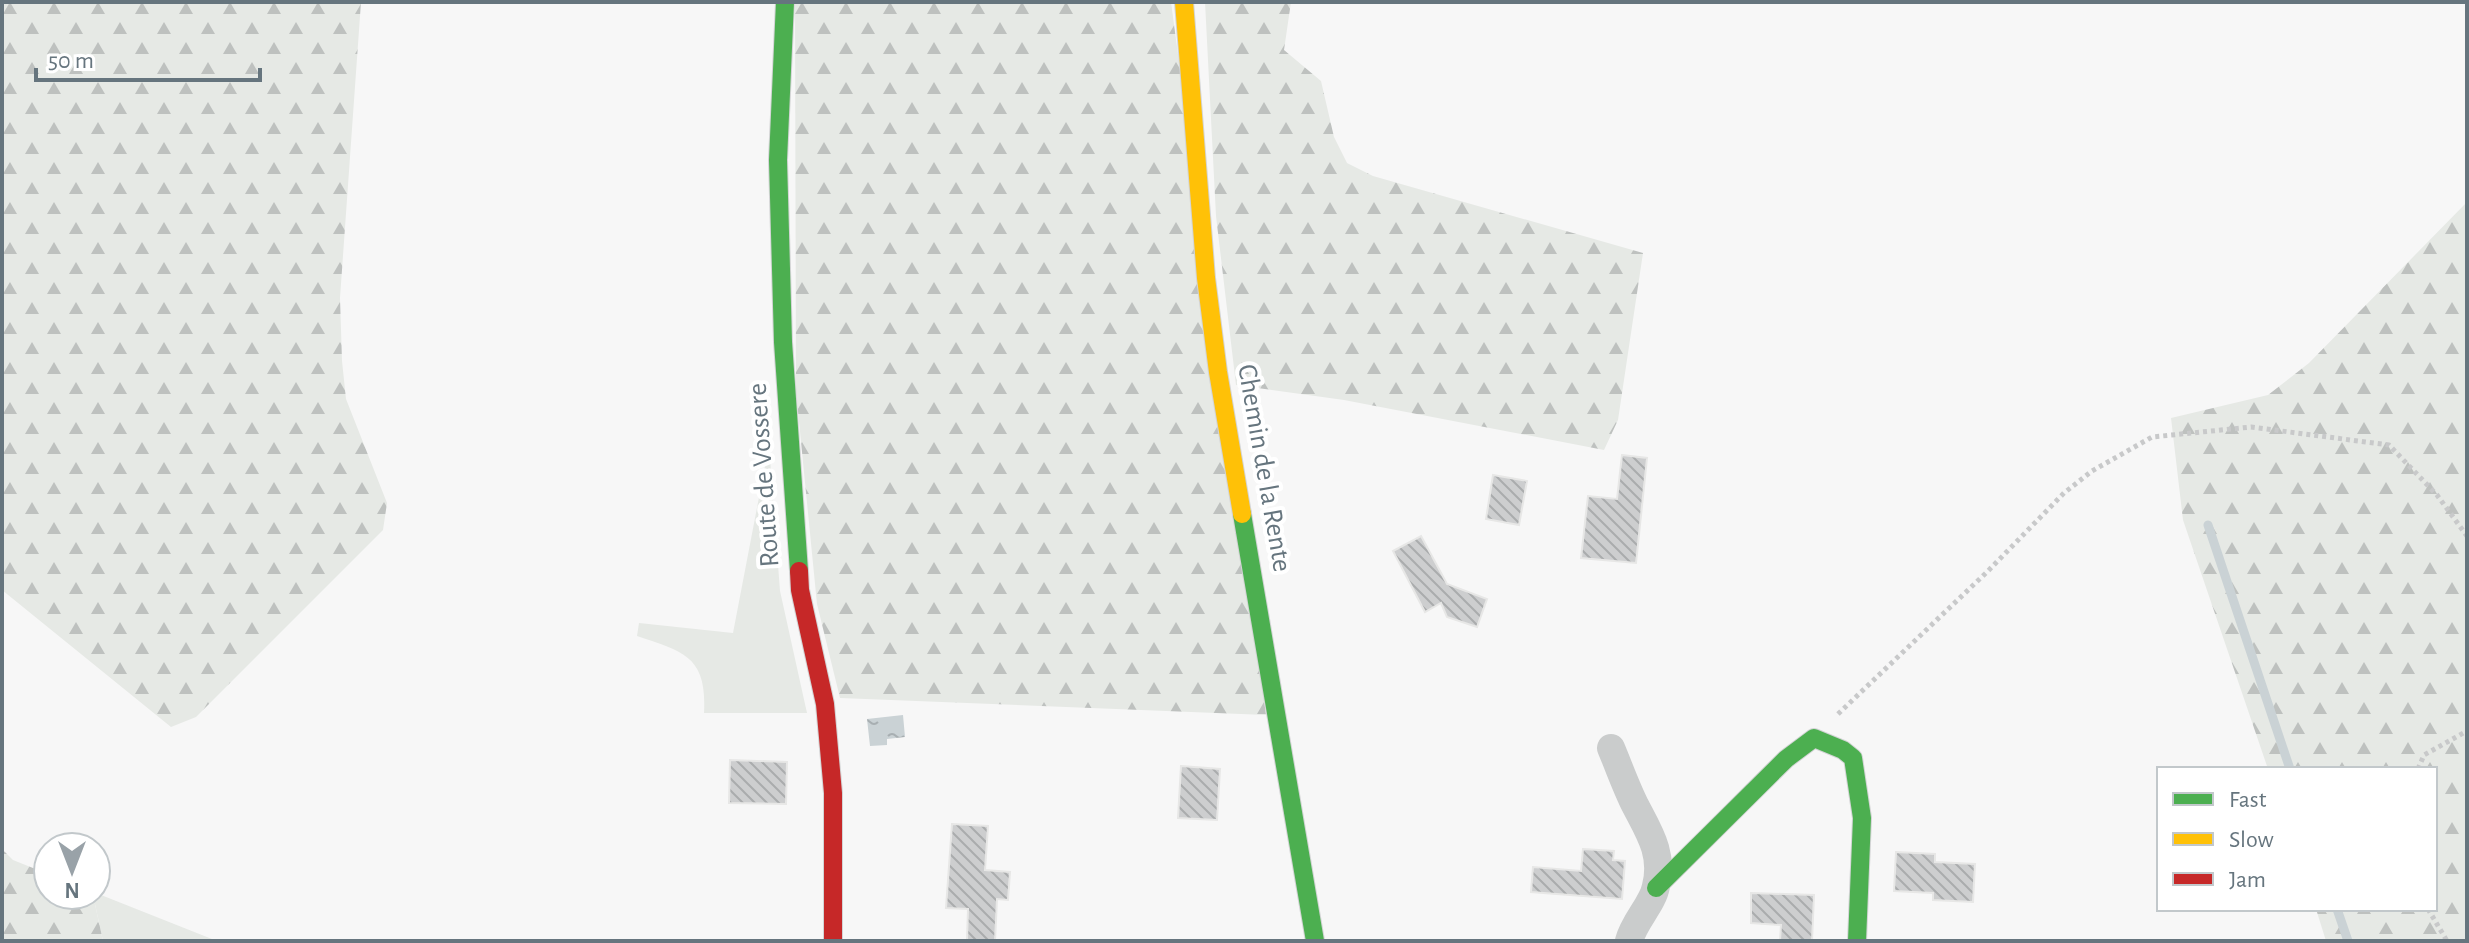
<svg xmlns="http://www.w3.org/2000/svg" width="2469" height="943" viewBox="0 0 2469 943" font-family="'Alegreya Sans',sans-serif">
<defs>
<pattern id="forest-firs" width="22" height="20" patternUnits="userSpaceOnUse" patternTransform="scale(2)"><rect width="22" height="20" fill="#e6e9e5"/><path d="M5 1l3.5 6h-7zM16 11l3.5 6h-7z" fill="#bec1bf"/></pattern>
<pattern id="water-ripples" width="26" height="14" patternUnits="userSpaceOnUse" patternTransform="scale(2)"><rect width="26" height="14" fill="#cad2d5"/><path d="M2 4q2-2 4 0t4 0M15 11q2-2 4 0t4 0" fill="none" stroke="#a8afb2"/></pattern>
<pattern id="building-back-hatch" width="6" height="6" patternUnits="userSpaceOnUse" patternTransform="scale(2)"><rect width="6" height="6" fill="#cdcecf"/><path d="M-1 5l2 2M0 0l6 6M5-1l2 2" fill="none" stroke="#aaacad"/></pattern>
</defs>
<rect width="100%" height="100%" fill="#f7f7f7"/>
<g fill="#e6e9e5">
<path d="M 769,445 L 780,591 L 807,713 L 704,713 C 707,657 685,652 637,636 L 639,623 L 733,633 Z"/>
<polygon points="96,893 217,941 103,941 93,895"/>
</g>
<g fill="url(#forest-firs)">
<polygon points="2,2 361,2 340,298 342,361 346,399 387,503 383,530 196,717 171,727 2,590"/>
<polygon points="795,2 1171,2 1266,715 840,698 817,604 796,391"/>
<polygon points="1205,2 1291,2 1284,50 1321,81 1334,137 1347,163 1373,176 1643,253 1618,420 1604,450 1344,400 1236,385 1216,216"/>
<polygon points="2467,202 2467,941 2326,941 2316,909 2435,909 2435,769 2268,769 2183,520 2171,418 2268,395 2309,363"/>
<polygon points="2,849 13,860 48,874 48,895 93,895 103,941 2,941"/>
</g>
<polygon fill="url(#water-ripples)" points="903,715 905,737 887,739 887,745 870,746 867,719"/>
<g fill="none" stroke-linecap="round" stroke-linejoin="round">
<g stroke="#cad2d5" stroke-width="9">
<polyline points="2208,525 2290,769"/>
<polyline points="2337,909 2348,941"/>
</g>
</g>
<g fill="url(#building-back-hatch)" stroke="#e7e7e6" stroke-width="2">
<polygon points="1622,455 1647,458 1636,563 1581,558 1588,496 1617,499"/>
<polygon points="1493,475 1527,481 1519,525 1486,519"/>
<polygon points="1421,536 1447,584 1487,599 1477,627 1447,617 1441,603 1425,612 1393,551"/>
<polygon points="730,760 787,762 786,804 729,803"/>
<polygon points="1181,766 1220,769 1217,820 1178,818"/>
<polygon points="952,824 988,826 985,870 1010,872 1008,900 997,899 995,941 967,940 968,909 946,908"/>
<polygon points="1583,849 1614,851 1613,860 1625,861 1622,899 1531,892 1533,867 1581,871"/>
<polygon points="1896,852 1935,854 1935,862 1975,864 1973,902 1933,900 1933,893 1894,891"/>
<polygon points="1751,893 1814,895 1812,941 1780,941 1781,925 1751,923"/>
</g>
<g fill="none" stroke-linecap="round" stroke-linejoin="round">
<g stroke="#d3d4d5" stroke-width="20">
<g id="fast">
<polyline points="785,2 778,160 783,342 799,571"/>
<polyline points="1242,514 1315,941"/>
<polyline points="1656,888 1786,759 1814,738 1843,750 1853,758 1862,818 1857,941"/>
</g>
</g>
<g stroke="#d3d4d5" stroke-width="20">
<polyline id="slow" points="1184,2 1206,278 1218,372 1242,514"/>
</g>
<g stroke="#d3d4d5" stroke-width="20">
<polyline id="jam" points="799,571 800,590 825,704 833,793 833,941"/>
</g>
<g stroke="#c8c9ca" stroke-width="5" stroke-dasharray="4 4" stroke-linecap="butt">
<polyline points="1838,714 1987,572 2064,493 2092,471 2152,437 2251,427 2389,445 2437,495 2467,536"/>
<polyline points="2418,769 2424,755 2467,731"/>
<polyline points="2428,909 2447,941"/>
</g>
<path stroke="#cacccc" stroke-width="28" d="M 1611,748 C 1619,767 1626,787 1635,805 C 1649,832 1664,854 1656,886 C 1653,904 1634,921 1629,941"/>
<use href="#fast" stroke="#4caf50" stroke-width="18"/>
<use href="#slow" stroke="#ffc107" stroke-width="18"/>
<use href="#jam" stroke="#c62828" stroke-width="18"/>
</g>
<g text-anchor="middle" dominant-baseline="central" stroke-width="8" stroke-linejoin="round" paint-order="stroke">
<g font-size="28" fill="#66757e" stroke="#fff">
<text transform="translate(1264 468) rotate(80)">Chemin de la Rente</text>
<text transform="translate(764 475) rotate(-94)">Route de Vossere</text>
</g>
</g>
<rect width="2469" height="943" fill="none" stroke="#66757e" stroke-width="8"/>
<rect x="2157" y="767" width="280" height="144" fill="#ffffff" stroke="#c2c8cb" stroke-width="2"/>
<rect x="2173" y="793" width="40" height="12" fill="#4caf50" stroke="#c2c8cb" stroke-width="2"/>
<text x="2229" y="807" font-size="24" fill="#66757e">Fast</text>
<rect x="2173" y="833" width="40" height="12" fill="#ffc107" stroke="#c2c8cb" stroke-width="2"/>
<text x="2229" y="847" font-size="24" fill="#66757e">Slow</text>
<rect x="2173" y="873" width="40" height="12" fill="#c62828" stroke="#c2c8cb" stroke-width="2"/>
<text x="2229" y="887" font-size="24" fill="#66757e">Jam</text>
<g transform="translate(72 871) rotate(180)"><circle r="38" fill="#ffffff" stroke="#c2c8cb" stroke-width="2"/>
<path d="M0-6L14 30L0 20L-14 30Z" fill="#99a2a8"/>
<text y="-12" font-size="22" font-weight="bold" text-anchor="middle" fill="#66757e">N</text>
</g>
<path d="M36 68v12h224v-12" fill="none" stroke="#66757e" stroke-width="4"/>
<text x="48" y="68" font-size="24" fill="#66757e" stroke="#ffffff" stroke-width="6" paint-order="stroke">50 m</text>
</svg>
